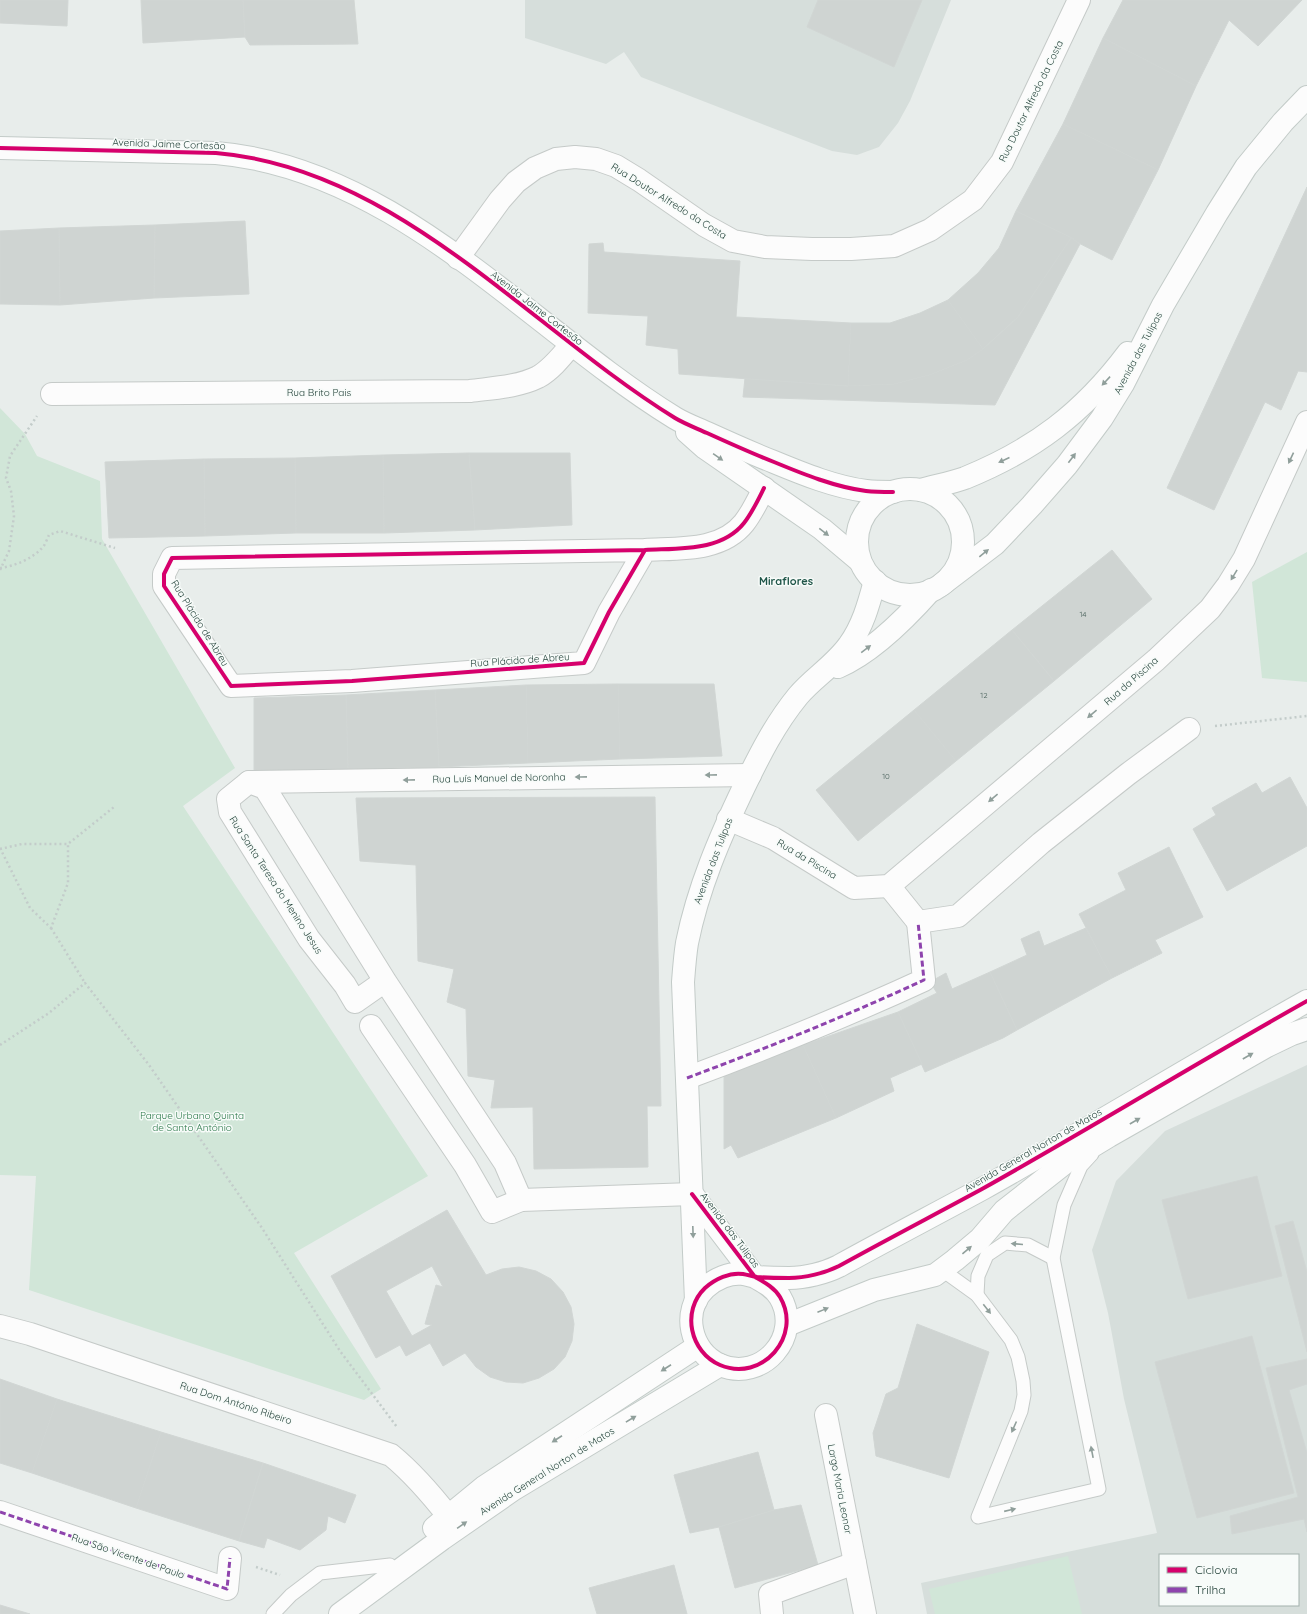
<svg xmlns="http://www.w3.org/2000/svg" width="1307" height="1614" viewBox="0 0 1307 1614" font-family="Quicksand,sans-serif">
<rect width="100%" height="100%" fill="#e8edeb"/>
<g fill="#d6dedb" fill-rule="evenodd">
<polygon points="525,0 951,0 910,101 898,123 879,147 857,155 832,151 641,77 624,52 606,64 525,38"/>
<path d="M 1307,1065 L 1307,1614 L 927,1614 L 921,1583 L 1157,1533 L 1124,1399 L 1108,1313 L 1092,1250 L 1116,1181 L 1165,1131 ZM 1160,1555 L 1298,1555 L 1298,1605 L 1160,1605 Z"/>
</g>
<g fill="#d1e6d8">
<polygon points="0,408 25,434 37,456 100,481 102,539 235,768 183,806 428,1176 294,1253 381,1389 364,1400 29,1290 36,1176 0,1175"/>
<polygon points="1307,552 1307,682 1262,678 1252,582"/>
<polygon points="1068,1556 1082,1614 935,1614 929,1589"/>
</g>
<g fill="#cfd4d2" stroke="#d1d6d4" fill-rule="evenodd">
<polygon points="0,0 68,0 67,26 0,23"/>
<polygon points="141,0 243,0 245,37 143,43"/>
<polygon points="243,0 354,0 358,44 250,45 245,37"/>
<polygon points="818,0 922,0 894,67 807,27"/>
<polygon points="1123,0 1302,0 1258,46 1229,20 1196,86 1103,38"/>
<polygon points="1103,38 1196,86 1158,170 1063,124"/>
<polygon points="1063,124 1158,170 1112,260 1016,211"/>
<polygon points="1307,187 1307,372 1298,371 1281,410 1265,402 1214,510 1167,488"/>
<polygon points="1016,211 1074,239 1018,317 983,349 948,300 978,273 999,248"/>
<polygon points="245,221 249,294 154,298 155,225"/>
<polygon points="155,225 154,298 60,305 59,228"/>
<polygon points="59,228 60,305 0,304 0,231"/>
<polygon points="1071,238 1080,244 995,405 743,397 745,378 848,386 894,384 929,375 967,360 983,349 1018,317"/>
<polygon points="603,243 604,252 740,261 736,317 851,323 848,386 679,374 678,349 646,345 648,316 588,313 589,244"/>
<polygon points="948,300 983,349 967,360 929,375 894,384 848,386 851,323 890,323 920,313"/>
<polygon points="469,453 475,530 384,533 383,455"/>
<polygon points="469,453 570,453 572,525 475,530"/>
<polygon points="383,455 384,533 296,533 295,458"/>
<polygon points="295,458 296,533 205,536 204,459"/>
<polygon points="204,459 205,536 109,538 105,462"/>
<polygon points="1112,550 1152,599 1054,681 1012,630"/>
<polygon points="1012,630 1054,681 956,761 914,710"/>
<polygon points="618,684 620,759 528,763 526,685"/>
<polygon points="618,684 714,684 722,756 620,759"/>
<polygon points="526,685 528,763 439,767 435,690"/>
<polygon points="435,690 439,767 348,769 346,695"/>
<polygon points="346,695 348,769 254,771 254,698"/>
<polygon points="914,710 956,761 858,841 816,790"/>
<polygon points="1290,777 1307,808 1307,846 1227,891 1193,829 1216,815 1212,808 1256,783 1262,793"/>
<polygon points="655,797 661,1106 647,1106 648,1167 534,1169 533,1107 491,1108 495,1080 468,1076 466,1009 447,1002 454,969 418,961 416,865 360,861 356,798"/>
<polygon points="1169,847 1203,917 1155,940 1162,953 1112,978 1079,914 1126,890 1118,873"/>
<polygon points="1086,928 1112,978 1017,1030 990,972 1027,955 1021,939 1039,931 1044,946"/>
<polygon points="990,972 1017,1030 1003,1038 925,1072 898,1012 937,993 930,982 946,973 952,989"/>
<polygon points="898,1012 922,1064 890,1078 894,1091 836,1118 803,1045"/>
<polygon points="803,1045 836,1118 738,1158 731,1145 724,1149 724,1073"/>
<polygon points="1257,1176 1282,1276 1188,1299 1162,1200"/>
<path d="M 447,1210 L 486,1275 L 502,1269 L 519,1267 L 536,1271 L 551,1279 L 563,1292 L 571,1307 L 574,1324 L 572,1341 L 565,1357 L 554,1369 L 539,1378 L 523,1383 L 506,1382 L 490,1377 L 476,1367 L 465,1353 L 443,1366 L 430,1343 L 406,1356 L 400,1345 L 376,1358 L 331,1276 ZM 432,1266 L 443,1287 L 436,1285 L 425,1324 L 432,1325 L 412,1336 L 386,1291 Z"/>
<polygon points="1293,1221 1307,1272 1307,1352 1275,1226"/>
<polygon points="917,1324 989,1352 949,1478 876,1456 873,1433 886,1394 898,1388"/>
<polygon points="1252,1336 1294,1493 1197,1518 1155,1362"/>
<polygon points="1307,1359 1307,1384 1289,1390 1307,1453 1307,1532 1304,1519 1232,1534 1230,1516 1298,1497 1266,1368"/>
<polygon points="0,1379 57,1399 32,1473 0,1463"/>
<polygon points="57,1399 161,1432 136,1508 32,1473"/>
<polygon points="161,1432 263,1463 239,1541 136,1508"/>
<polygon points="758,1452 774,1510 719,1527 690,1533 674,1475"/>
<polygon points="263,1463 356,1495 345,1523 328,1516 326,1530 300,1550 267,1538 264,1548 239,1541"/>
<polygon points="801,1505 818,1565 735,1588 719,1527 774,1510"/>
<polygon points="674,1565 687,1614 597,1614 589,1588"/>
<polygon points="0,1605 30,1614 0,1614"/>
</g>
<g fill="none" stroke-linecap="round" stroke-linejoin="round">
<g stroke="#c5cac8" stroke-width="15">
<g id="lane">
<polyline points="936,1274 945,1272 977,1295 1011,1340 1018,1357 1023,1381 1024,1395 1021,1411 978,1517 1099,1489 1053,1258 1064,1205 1081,1166 1092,1154"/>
<polyline points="977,1295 978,1276 987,1255 1005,1243 1028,1245 1053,1258"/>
<polyline points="273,1614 291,1595 320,1573 390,1565"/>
</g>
</g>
<g stroke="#c5cac8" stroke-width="24">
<g id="street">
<polyline points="458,258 500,200 516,182 535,168 556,159 575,157 596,159 616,166 639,180 704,225 733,241 765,247 812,249 851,249 894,246 930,230 973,200 1002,162 1079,0"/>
<path d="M 52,394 L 470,391 C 492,388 518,387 538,377 C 551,370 562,356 572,344"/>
<path d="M 645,550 L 172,558 L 164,574 L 164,586 L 231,686 L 352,681 L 584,663 L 609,612 L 645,550 C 678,548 721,552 744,523 C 752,513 758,500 764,488"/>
<polyline points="249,782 750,775"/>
<polyline points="728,819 773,838 854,888 889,886 1156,660 1210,609 1228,585 1244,559 1307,422"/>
<polyline points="889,886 918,922 958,916 1041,843 1128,774 1189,729"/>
<polyline points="385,981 355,1002 345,985 309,939 230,812 228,799 249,782 265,788 385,981 505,1163 521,1200 692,1194"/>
<polyline points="371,1026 465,1165 492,1212 521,1200"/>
<path d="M 687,1078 C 767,1048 846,1016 924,980 L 918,922"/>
<path d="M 0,1326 L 30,1334 L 391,1455 C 413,1473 431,1494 449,1517"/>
<polyline points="826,1415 865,1614"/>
<polyline points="0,1512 227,1589 230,1558"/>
<polyline points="772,1614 770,1594 855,1563"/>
</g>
</g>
<g stroke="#c3cbc8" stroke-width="24">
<g id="secondary">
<path d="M 0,148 L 216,153 C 397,168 529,328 675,418 C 685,424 696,428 707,433 C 729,443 751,453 774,462 C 803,474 835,487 866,491 C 875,492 884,492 893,492"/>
<polyline points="687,432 705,448 822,529 860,561"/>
<circle cx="910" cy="542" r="53"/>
<path d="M 921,490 C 935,486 951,483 965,478 C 1034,450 1083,413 1128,353"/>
<polyline points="941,585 995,544 1032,505 1067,465 1102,418 1123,384 1163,305 1217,213 1246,167 1283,122 1307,97"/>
<path d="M 838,667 C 871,653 907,617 931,590"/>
<path d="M 692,1194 L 755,1277 C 764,1282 774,1287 780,1297 C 803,1336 762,1383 720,1365 C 690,1352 681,1311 705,1288 C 715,1279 730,1272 743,1274 C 748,1275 752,1276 757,1277 C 768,1278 779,1278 789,1278 C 805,1278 825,1273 839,1266 C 886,1240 934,1215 982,1189 C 1091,1128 1198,1062 1307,1001"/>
<path d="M 696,1301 L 683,982 C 684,969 685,955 687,943 C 698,888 720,837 744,787 C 759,756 775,724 798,696 C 813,678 835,665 849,645 C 863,626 869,603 875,581"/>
<polyline points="787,1325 874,1290 935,1275 955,1260 980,1239 1004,1211 1066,1162 1109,1136 1267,1046 1292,1034 1307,1029"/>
<polyline points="434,1528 484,1487 698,1346"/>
<polyline points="340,1614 442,1539 514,1489 720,1365"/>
</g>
</g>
<g stroke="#c3ccca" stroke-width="2.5" stroke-dasharray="2 3" stroke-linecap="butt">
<path d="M 0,568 C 15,566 31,559 41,549 C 45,546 47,539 49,535 L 60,531 L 115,548"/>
<polyline points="0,570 9,551 14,516 11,491 6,478 10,456 37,416"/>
<polyline points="1215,726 1307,716"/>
<polyline points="0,848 30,908 51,928 68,883 68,844"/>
<polyline points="0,849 22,844 68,844 114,807"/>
<polyline points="51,928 85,983"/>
<polyline points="0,1045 49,1013 85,983 149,1065 262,1228 340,1351 397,1427"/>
<polyline points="256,1567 280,1575"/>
</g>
<use href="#lane" stroke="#fcfcfc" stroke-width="13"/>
<use href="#street" stroke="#fcfcfc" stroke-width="22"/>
<use href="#secondary" stroke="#fcfcfc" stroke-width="22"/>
<g stroke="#8e44ad" stroke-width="3" stroke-dasharray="6 3" stroke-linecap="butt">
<path d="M 687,1078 C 767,1048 846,1016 924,980 L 918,922"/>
<polyline points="0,1512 227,1589 230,1558"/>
</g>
<g stroke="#f7fbf9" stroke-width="6">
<g id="cycleway">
<path d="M 0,148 L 216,153 C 397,168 529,328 675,418 C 685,424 696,428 707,433 C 729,443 751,453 774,462 C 803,474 835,487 866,491 C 875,492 884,492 893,492"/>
<path d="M 645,550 L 172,558 L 164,574 L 164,586 L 231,686 L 352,681 L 584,663 L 609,612 L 645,550 C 678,548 721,552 744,523 C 752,513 758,500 764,488"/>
<path d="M 692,1194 L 755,1277 C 764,1282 774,1287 780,1297 C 803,1336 762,1383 720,1365 C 690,1352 681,1311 705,1288 C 715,1279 730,1272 743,1274 C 748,1275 752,1276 757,1277 C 768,1278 779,1278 789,1278 C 805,1278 825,1273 839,1266 C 886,1240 934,1215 982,1189 C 1091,1128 1198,1062 1307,1001"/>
</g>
</g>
<use href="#cycleway" stroke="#d6006c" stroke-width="4"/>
</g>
<defs><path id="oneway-solid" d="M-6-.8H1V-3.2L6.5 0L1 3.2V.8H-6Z"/></defs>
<g fill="#909f9b">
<use href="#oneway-solid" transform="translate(1106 381) rotate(133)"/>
<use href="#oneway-solid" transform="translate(718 457) rotate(35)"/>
<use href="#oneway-solid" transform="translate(1072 458) rotate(-53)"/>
<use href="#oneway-solid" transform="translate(1291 458) rotate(115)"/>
<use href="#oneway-solid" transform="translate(1004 460) rotate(156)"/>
<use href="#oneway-solid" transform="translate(824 532) rotate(38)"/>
<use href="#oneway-solid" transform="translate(984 553) rotate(-39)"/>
<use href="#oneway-solid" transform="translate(1234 575) rotate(121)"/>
<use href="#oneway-solid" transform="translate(866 649) rotate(-37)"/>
<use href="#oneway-solid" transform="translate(1092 714) rotate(140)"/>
<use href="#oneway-solid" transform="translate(711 775) rotate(179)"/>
<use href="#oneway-solid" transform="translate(581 777) rotate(179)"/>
<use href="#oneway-solid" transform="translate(409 780) rotate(179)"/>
<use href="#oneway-solid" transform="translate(993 798) rotate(140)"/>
<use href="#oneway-solid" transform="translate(1248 1056) rotate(-30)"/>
<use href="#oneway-solid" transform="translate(1135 1121) rotate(-30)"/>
<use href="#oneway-solid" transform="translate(693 1232) rotate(88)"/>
<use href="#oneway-solid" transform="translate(1017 1244) rotate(-175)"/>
<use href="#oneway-solid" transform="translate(967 1250) rotate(-40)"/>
<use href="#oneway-solid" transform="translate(987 1309) rotate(52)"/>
<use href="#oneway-solid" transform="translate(823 1310) rotate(-22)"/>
<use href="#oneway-solid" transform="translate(666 1368) rotate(147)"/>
<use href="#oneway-solid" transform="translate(631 1419) rotate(-31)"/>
<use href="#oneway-solid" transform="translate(1014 1427) rotate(114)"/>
<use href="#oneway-solid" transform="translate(557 1439) rotate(147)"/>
<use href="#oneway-solid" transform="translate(1092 1452) rotate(-101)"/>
<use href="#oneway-solid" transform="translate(1010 1510) rotate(-13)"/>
<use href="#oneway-solid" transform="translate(462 1525) rotate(-35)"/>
</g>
<g text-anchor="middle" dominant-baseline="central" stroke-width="3" stroke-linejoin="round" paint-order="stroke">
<g font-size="8" fill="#506761">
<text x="1083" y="614">14</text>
<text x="984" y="695">12</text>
<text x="886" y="776">10</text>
</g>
<g font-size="10" fill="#24423a" stroke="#f7fbf9">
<text transform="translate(1031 101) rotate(-64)">Rua Doutor Alfredo da Costa</text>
<text transform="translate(169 144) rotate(2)">Avenida Jaime Cortesão</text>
<text transform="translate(669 201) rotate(32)">Rua Doutor Alfredo da Costa</text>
<text transform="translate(537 308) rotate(38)">Avenida Jaime Cortesão</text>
<text transform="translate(1138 353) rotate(-62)">Avenida das Tulipas</text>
<text x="319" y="392">Rua Brito Pais</text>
<text transform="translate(200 623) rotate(58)">Rua Plácido de Abreu</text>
<text transform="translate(520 660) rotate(-4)">Rua Plácido de Abreu</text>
<text transform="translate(1131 681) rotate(-41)">Rua da Piscina</text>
<text transform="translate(499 778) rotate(-1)">Rua Luís Manuel de Noronha</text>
<text transform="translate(807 859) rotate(31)">Rua da Piscina</text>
<text transform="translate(713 861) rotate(-69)">Avenida das Tulipas</text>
<text transform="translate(276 885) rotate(57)">Rua Santa Teresa do Menino Jesus</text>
<text transform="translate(1033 1150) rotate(-30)">Avenida General Norton de Matos</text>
<text transform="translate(730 1230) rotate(53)">Avenida das Tulipas</text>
<text transform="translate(236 1403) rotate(18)">Rua Dom António Ribeiro</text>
<text transform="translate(547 1471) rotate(-32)">Avenida General Norton de Matos</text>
<text transform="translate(840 1489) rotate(79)">Largo Maria Leonor</text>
<text transform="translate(128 1556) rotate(19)">Rua São Vicente de Paulo</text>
</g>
<g font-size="10" fill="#2d7a4b" stroke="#f7fbf9">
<text x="192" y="1115">Parque Urbano Quinta<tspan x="192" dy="12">de Santo António</tspan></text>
</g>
<g font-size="11" font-weight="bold" fill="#1f5548" stroke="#f7fbf9">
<text x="786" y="581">Miraflores</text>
</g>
</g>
<rect x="1159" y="1554" width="140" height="52" fill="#f7fbf9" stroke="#a3b1ad"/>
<rect x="1167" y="1567" width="20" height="6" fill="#d6006c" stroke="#a3b1ad"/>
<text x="1195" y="1574" font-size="12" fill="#24423a">Ciclovia</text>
<rect x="1167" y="1587" width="20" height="6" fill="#8e44ad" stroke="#a3b1ad"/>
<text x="1195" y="1594" font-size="12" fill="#24423a">Trilha</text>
</svg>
